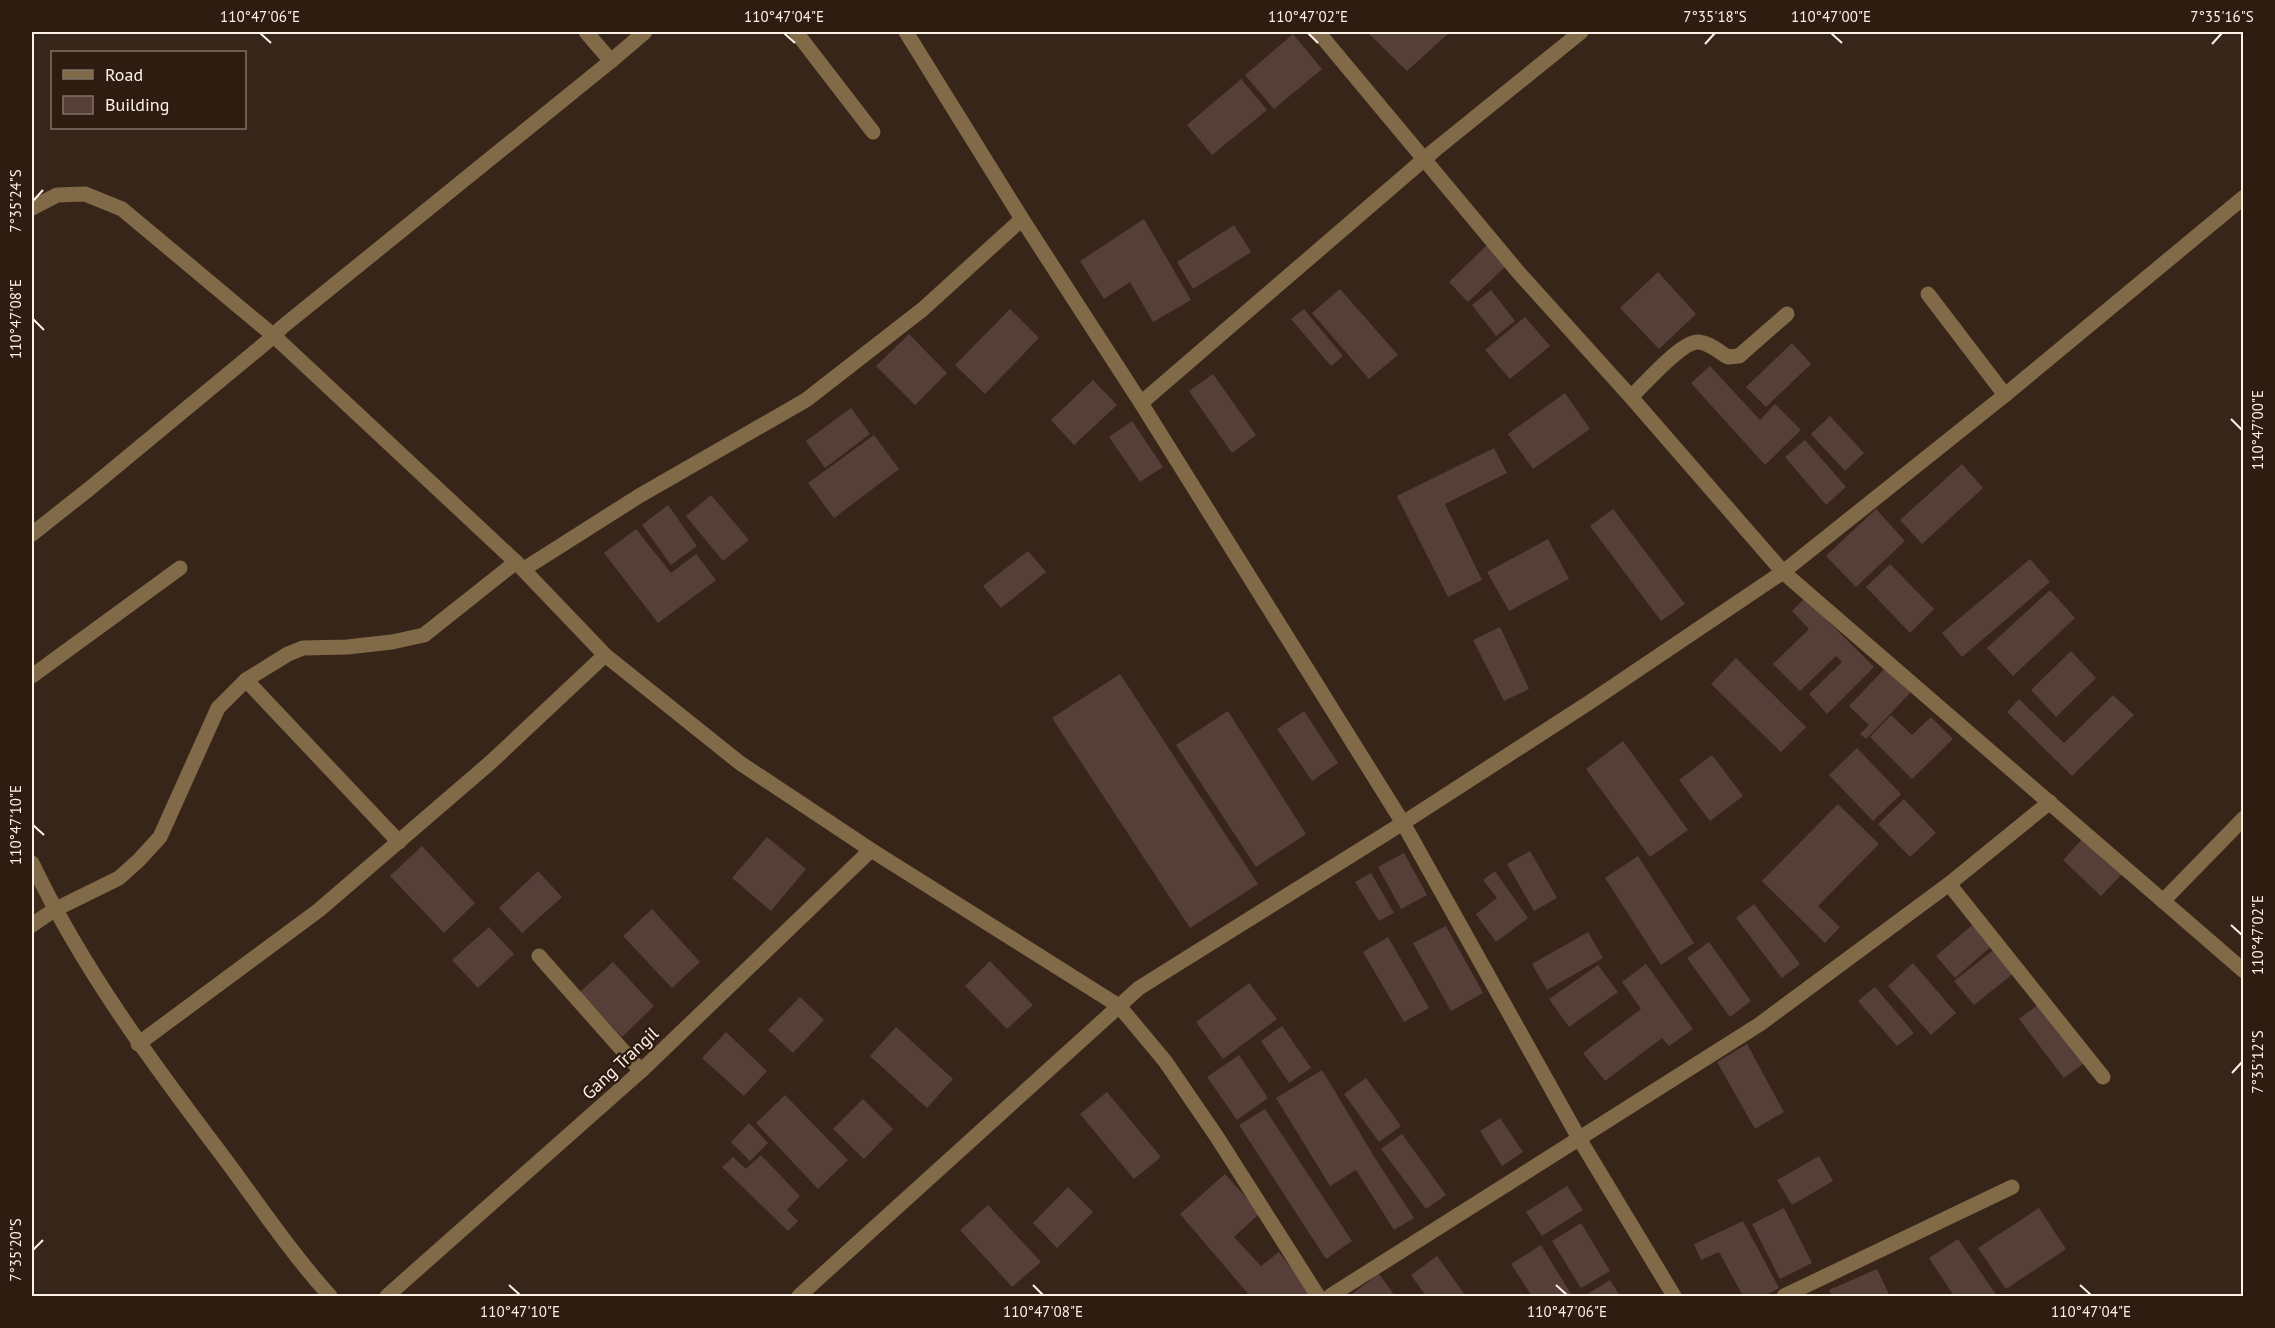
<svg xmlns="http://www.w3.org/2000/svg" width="2275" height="1328" viewBox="0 0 2275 1328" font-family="'PT Sans',sans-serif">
<rect width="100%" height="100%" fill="#382519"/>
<polygon fill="#422a19" points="32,868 51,910 32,920"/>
<g fill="#563e39">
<polygon points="1367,32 1450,32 1407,71"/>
<polygon points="1293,34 1322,69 1274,109 1245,75"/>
<polygon points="1241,79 1267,110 1212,155 1187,125"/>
<polygon points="1144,219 1191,300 1153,322 1130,282 1104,299 1080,261"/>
<polygon points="1234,225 1251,252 1193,289 1177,262"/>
<polygon points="1488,244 1508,264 1468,302 1449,282"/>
<polygon points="1658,272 1696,314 1659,349 1620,308"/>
<polygon points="1340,289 1398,355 1369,379 1312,313"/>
<polygon points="1491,290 1515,321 1496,336 1472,305"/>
<polygon points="1010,309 1039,338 985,394 955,365"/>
<polygon points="1304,309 1343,356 1331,366 1291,319"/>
<polygon points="1525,317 1550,346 1510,379 1485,350"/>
<polygon points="909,334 947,373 915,405 876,366"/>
<polygon points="1792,343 1811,364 1766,407 1746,387"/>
<polygon points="1710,366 1760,420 1775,404 1801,430 1765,465 1691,383"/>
<polygon points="1213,374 1256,435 1232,453 1189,391"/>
<polygon points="1093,380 1117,405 1074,445 1051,420"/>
<polygon points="1565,393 1590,429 1533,469 1508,434"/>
<polygon points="851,408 870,434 825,468 806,441"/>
<polygon points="1830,416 1864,453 1845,471 1811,434"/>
<polygon points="1132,421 1163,467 1140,482 1109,437"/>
<polygon points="874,435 899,469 834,518 808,483"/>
<polygon points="1805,440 1846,487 1826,505 1785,457"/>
<polygon points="1494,448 1507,473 1445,504 1482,580 1448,597 1397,496"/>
<polygon points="1962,464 1983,488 1922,544 1900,520"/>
<polygon points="711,495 749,540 723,561 686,516"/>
<polygon points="668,505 697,546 671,565 642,525"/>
<polygon points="1613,509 1685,604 1661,621 1590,526"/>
<polygon points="1876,509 1905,541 1856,587 1826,556"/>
<polygon points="636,529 671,573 696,554 716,580 658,623 604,553"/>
<polygon points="1548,539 1569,579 1509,611 1487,572"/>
<polygon points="1028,551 1046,572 1001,608 983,586"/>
<polygon points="2030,559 2050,582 1962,657 1942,633"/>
<polygon points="1890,564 1934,609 1910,633 1866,587"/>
<polygon points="2050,590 2075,618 2013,676 1987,648"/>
<polygon points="1805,598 1874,667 1827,714 1809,694 1842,662 1836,656 1800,691 1773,664 1809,629 1792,611"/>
<polygon points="1500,627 1529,689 1504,701 1473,640"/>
<polygon points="2071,651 2096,678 2056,717 2031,690"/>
<polygon points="1736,658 1806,727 1781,752 1711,684"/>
<polygon points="1888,665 1913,690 1866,739 1860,734 1869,725 1849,706"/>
<polygon points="1120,674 1258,884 1190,928 1052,718"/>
<polygon points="2113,695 2134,715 2072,776 2007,712 2019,699 2064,743"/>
<polygon points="1228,711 1306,834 1256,867 1176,745"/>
<polygon points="1304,711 1338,763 1312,781 1277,729"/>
<polygon points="1891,715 1912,735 1931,717 1953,739 1912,779 1870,737"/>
<polygon points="1623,741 1688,830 1650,857 1586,769"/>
<polygon points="1857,748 1901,794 1873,821 1829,775"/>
<polygon points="1712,755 1743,796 1710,821 1679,780"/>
<polygon points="1904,799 1936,833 1910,857 1878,824"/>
<polygon points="1838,804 1879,844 1818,906 1840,927 1825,943 1762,881"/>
<polygon points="2085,836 2124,872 2101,896 2063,860"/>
<polygon points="767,837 806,869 771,911 732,878"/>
<polygon points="422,846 475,903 444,933 390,876"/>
<polygon points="1530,851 1557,898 1534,911 1507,864"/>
<polygon points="1404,853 1427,895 1401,909 1378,867"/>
<polygon points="1638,856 1694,943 1661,965 1605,878"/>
<polygon points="538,871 562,897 522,933 499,908"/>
<polygon points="1495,871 1528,918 1496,942 1476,914 1497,898 1483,880"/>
<polygon points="1371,873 1394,913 1379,921 1355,882"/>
<polygon points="1754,904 1800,964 1782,978 1736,918"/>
<polygon points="652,909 700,962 672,988 623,936"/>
<polygon points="1976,922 1995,943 1955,978 1936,956"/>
<polygon points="1446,926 1483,993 1451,1011 1413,943"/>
<polygon points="489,927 514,954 478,988 452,960"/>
<polygon points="1588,932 1603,958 1547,990 1532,964"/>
<polygon points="1388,937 1429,1008 1404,1022 1363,952"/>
<polygon points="1709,942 1751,1001 1730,1017 1687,958"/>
<polygon points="1996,948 2015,972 1974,1005 1954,981"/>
<polygon points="990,961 1033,1005 1007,1029 965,986"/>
<polygon points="613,962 654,1006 622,1037 580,992"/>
<polygon points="1913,963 1956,1013 1931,1035 1888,986"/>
<polygon points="1646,964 1693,1029 1669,1046 1662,1038 1605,1081 1583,1053 1641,1009 1622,982"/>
<polygon points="1598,965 1618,992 1569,1027 1549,999"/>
<polygon points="1249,983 1277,1019 1223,1059 1196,1022"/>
<polygon points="1875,987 1914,1033 1897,1046 1858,1001"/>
<polygon points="800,997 824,1020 793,1053 768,1030"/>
<polygon points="2039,1004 2083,1064 2064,1078 2019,1019"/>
<polygon points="1282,1026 1311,1068 1289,1083 1261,1041"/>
<polygon points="896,1027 953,1079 927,1108 870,1056"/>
<polygon points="726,1032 767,1071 744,1096 702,1058"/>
<polygon points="1747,1044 1784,1112 1755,1129 1717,1062"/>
<polygon points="1239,1055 1268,1098 1237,1120 1207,1077"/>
<polygon points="1322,1070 1375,1158 1414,1218 1394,1230 1356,1170 1330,1186 1276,1098"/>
<polygon points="1366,1078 1401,1126 1379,1142 1344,1094"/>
<polygon points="1107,1092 1161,1157 1134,1179 1080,1114"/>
<polygon points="785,1095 848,1160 818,1189 756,1123"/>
<polygon points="863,1099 893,1129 864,1159 833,1129"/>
<polygon points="1265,1109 1352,1241 1326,1259 1239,1125"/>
<polygon points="1500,1118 1523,1152 1502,1166 1480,1131"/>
<polygon points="749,1123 768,1143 750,1161 731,1142"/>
<polygon points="1402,1134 1446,1195 1426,1209 1381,1149"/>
<polygon points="761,1155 800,1196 787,1210 798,1221 788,1231 722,1167 733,1157 746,1169"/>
<polygon points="1819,1156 1833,1181 1792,1205 1777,1180"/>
<polygon points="1225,1174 1260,1213 1234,1237 1261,1266 1279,1252 1311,1294 1307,1296 1250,1296 1180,1214"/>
<polygon points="1567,1186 1583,1210 1542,1236 1526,1212"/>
<polygon points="1068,1187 1093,1212 1057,1248 1033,1223"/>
<polygon points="988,1205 1041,1262 1012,1287 960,1230"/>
<polygon points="1784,1208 1812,1263 1780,1279 1752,1224"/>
<polygon points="2039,1208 2066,1249 2006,1289 1978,1248"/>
<polygon points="1743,1221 1779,1288 1764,1296 1743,1296 1719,1252 1701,1260 1694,1244"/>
<polygon points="1581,1223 1610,1271 1581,1288 1552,1241"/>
<polygon points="1958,1239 1997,1296 1954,1296 1929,1258"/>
<polygon points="1541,1245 1571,1294 1567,1296 1532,1296 1511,1264"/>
<polygon points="1437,1256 1466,1296 1426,1296 1411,1275"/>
<polygon points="1877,1269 1890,1296 1832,1296 1829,1290"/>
<polygon points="1379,1274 1395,1296 1349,1296"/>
<polygon points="1610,1280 1620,1296 1584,1296"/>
</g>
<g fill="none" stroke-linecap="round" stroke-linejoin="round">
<polyline stroke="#806a47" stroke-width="15" points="32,925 54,910"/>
<g stroke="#806a47" stroke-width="15">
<polyline points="586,32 611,61"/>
<polyline points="796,32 873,132"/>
<polyline points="906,32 1022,219 1141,403 1403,823 1580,1140 1674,1296"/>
<polyline points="1318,32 1519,273 1631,397 1783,572 2244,971"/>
<polyline points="32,208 57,195 85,194 122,209 274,336 516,562 605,655 740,763 871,850 1119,1006 1165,1061 1217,1137 1318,1296"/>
<polyline points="1928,294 2005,395"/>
<path d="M 1631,397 C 1644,385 1682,340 1699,342 C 1710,343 1719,352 1728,357 L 1739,356 L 1787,314"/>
<polyline points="1141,403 1436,149 1581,32"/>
<polyline points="32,534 89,489 274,336 281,328 611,61 645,32"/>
<polyline points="524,569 639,496 806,400 923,309 1022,219"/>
<polyline points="32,676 180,568"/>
<polyline points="246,680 288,654 303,648 347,647 392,642 424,635 516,562"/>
<path d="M 32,863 C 83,970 153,1064 225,1159 C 259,1205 292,1254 330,1296"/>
<polyline points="1949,884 2103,1077"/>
<polyline points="2163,901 2244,818"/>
<polyline points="54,910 119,878 139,860 160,837 218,708 246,680 399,842"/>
<polyline points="539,956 641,1071"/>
<polyline points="138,1044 319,910 491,762 605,655"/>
<polyline points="387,1296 641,1071 871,850"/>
<polyline points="799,1296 1139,988 1403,823 1590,702 1783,572 2005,395 2244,197"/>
<polyline points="1330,1296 1760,1024 1949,884 2050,802"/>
<polyline points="1784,1296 2012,1187"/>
</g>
</g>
<path fill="none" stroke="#fdf1e8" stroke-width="2" d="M 260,33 L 271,43M 784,33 L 795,43M 1308,33 L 1318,43M 1831,33 L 1842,43M 1705,44 L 1715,33M 2212,44 L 2222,33M 33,201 L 43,190M 33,319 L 44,330M 2231,419 L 2242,430M 33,825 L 44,835M 2231,925 L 2242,935M 2232,1073 L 2242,1062M 33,1250 L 43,1240M 509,1285 L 520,1295M 1033,1285 L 1043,1295M 1556,1285 L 1567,1295M 2080,1285 L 2091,1295"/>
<g text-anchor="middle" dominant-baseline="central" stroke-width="5" stroke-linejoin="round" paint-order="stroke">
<g font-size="18" fill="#fdf1e8" stroke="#2e1c10">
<text transform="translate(620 1063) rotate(-43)">Gang Trangil</text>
</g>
</g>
<rect width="2275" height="1328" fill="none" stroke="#2e1c10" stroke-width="66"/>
<rect x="51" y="51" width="195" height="78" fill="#2e1c10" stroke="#817166" stroke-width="1.5"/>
<rect x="63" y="70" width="30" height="9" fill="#806a47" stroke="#817166" stroke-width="1.5"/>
<text x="105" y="81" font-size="18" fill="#fdf1e8">Road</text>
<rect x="63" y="96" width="30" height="18" fill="#563e39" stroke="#817166" stroke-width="1.5"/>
<text x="105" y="111" font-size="18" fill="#fdf1e8">Building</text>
<rect x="33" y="33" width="2209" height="1262" fill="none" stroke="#fdf1e8" stroke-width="2"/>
<g font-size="15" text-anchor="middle" fill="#fdf1e8">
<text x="260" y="22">110°47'06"E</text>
<text x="784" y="22">110°47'04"E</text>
<text x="1308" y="22">110°47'02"E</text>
<text x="1715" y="22">7°35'18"S</text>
<text x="1831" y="22">110°47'00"E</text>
<text x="2222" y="22">7°35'16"S</text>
<text transform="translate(16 201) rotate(-90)" y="5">7°35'24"S</text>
<text transform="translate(16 319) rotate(-90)" y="5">110°47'08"E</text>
<text transform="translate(2258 430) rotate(-90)" y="5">110°47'00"E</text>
<text transform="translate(16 825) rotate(-90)" y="5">110°47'10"E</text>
<text transform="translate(2258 935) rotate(-90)" y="5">110°47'02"E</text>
<text transform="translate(2258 1062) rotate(-90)" y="5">7°35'12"S</text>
<text transform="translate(16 1250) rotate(-90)" y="5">7°35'20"S</text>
<text x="520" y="1317">110°47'10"E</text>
<text x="1043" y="1317">110°47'08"E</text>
<text x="1567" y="1317">110°47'06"E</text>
<text x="2091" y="1317">110°47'04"E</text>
</g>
</svg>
